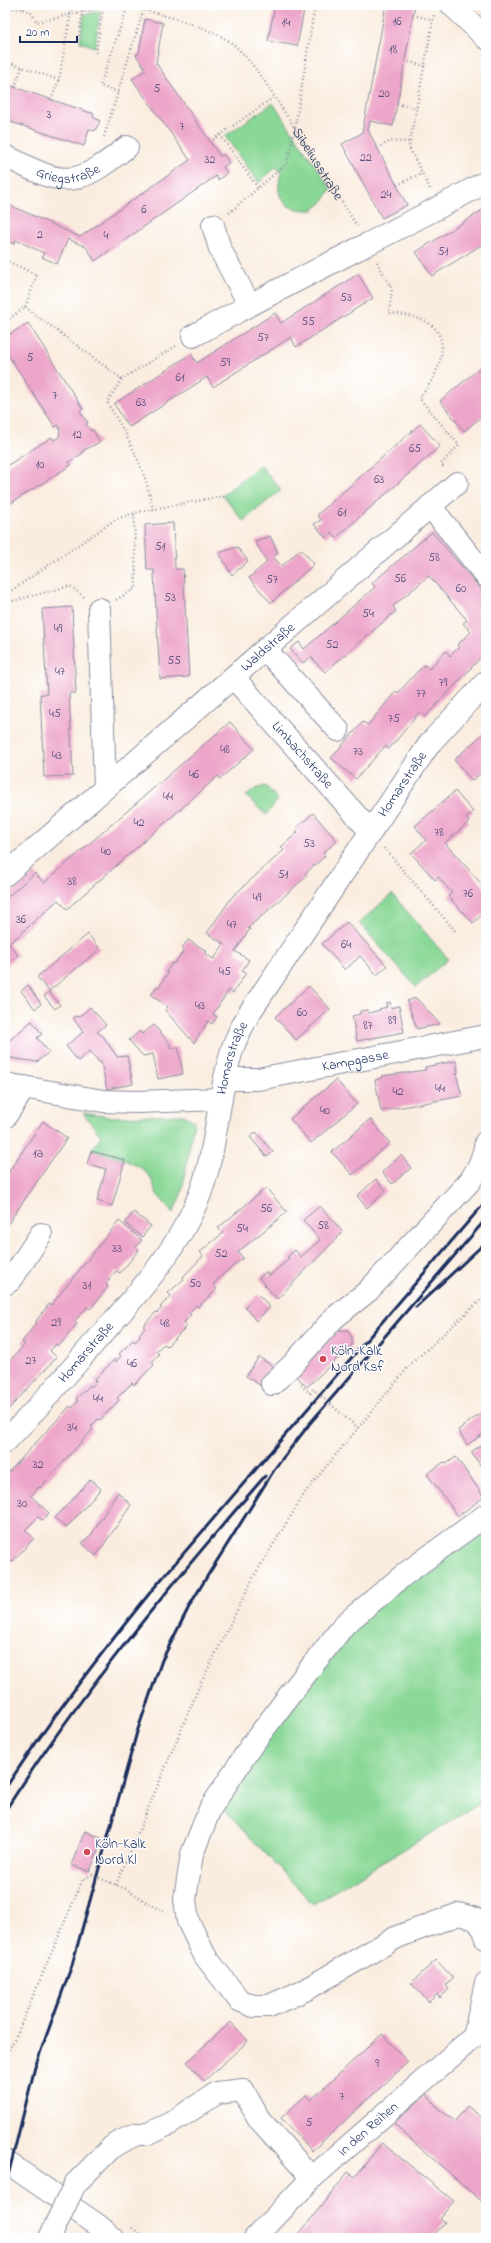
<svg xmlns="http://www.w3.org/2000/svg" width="491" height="2243" viewBox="0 0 491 2243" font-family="'Indie Flower',sans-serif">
<rect width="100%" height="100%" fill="#fff"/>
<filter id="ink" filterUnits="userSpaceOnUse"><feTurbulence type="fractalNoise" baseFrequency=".025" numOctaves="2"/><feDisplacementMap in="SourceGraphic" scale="8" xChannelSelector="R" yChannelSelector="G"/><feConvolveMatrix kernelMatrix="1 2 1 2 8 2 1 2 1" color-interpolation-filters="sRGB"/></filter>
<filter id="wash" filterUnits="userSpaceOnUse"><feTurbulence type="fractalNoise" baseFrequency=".012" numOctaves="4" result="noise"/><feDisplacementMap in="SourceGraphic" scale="16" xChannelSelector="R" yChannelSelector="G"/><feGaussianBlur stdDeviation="0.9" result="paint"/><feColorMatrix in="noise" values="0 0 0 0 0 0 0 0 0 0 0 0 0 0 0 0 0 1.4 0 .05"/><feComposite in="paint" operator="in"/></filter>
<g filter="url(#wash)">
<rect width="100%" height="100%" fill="#faeddf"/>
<g fill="#8ad897" stroke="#52847a">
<polygon points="100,11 95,47 80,42 84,15"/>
<path d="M 273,103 L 331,189 L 322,203 L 313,210 C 284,211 274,200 281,172 L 276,167 L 260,182 L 257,181 L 225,136 Z"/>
<polygon points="260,465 281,490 243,521 223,495"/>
<polygon points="266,786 278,800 266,815 246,796 257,788"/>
<polygon points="392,894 448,959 416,987 359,923"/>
<polygon points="83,1113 109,1117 184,1115 194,1121 182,1192 173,1213 157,1194 151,1178 143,1169 125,1160 91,1151 101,1136"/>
<polygon points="486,1520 486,1800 313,1904 221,1806 243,1766 367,1615"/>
</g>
<g id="blocks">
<g fill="#eda5c9">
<polygon points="275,5 305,5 297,46 268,41"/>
<polygon points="386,5 415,5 393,126 370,121 368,130 407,205 382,218 342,144 362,133"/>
<polygon points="145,19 163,23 156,63 220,156 223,154 229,163 223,167 227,173 218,180 216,176 95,261 86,247 68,239 57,264 42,257 44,253 16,240 14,244 5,241 5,203 80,237 190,160 132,79 146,70 136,55 139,53"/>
<polygon points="5,84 94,114 93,117 100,121 95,131 89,129 84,146 5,120"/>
<polygon points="486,208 486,242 432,276 416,252"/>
<polygon points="358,274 373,298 296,347 291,337 213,387 207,377 129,427 114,404 191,354 197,363 275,313 281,323"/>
<polygon points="28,323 83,409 80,411 88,423 86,424 91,431 93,430 100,442 82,451 83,453 69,462 71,465 5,507 5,467 52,437 54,440 59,437 60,429 58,425 55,427 5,350 5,337"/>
<polygon points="486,363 486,413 464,431 440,401"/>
<polygon points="420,424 440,446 336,538 331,532 326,538 314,524 321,520 317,515"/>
<polygon points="173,523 175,569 183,569 189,677 160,679 154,574 154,570 147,570 145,525"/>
<polygon points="432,532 486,595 484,608 486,610 486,652 425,717 420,712 389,749 385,746 356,779 331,758 363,722 368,725 396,691 398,693 418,671 425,665 429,669 446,651 450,656 459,647 457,645 471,632 463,623 467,620 429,576 393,606 396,611 325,672 311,657 303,663 290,649 299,642 304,649 375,587 372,583"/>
<polygon points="270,536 278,553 273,557 282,566 301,549 314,564 271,603 249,578 267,562 255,541"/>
<polygon points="237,547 248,561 232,575 219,553"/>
<polygon points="72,607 76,693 69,693 73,776 44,777 40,694 47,694 42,609"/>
<polygon points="230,722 254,749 220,779 218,776 67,909 58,900 9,944 18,955 5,966 5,899 35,873 44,883"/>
<polygon points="486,731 486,769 472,781 454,760"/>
<polygon points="455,791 473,812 466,818 469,822 445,843 486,889 486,918 483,914 473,923 448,896 452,893 438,877 435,880 411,853 426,840 415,826"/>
<polygon points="313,813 337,841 323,853 325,856 305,874 307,876 248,928 250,929 235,951 249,960 242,971 246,973 233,993 229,990 213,1014 217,1017 212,1024 208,1021 194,1043 165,1010 168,1007 151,995 157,986 159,987 168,973 166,972 172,963 174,964 184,950 182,948 188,940 207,951 205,954 214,959 224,944 207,933 232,897 284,850 281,847 298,832 295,829"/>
<polygon points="347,922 387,966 377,975 360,956 345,970 322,944"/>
<polygon points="88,934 100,949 49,991 37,977"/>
<polygon points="28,985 41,1004 35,1009 21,991"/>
<polygon points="309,986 330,1009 296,1040 275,1017"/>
<polygon points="49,992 60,1005 55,1009 44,996"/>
<polygon points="416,998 440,1024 417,1029 407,1001"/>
<polygon points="390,1002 391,1008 399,1006 404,1032 357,1041 352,1016 360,1014 360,1011 368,1010 369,1013 380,1010 379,1009 387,1007 386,1003"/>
<polygon points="90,1007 106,1025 97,1032 103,1036 117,1057 127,1056 133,1084 107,1089 101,1062 99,1062 90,1051 78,1061 66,1046 83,1032 73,1018 75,1016 79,1017"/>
<polygon points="32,1021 42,1034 37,1038 49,1052 37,1062 5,1057 5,1044"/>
<polygon points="154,1025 170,1044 170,1048 178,1047 183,1074 158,1079 153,1054 143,1056 129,1040 140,1031 142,1034"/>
<polygon points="456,1061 458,1073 456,1074 462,1096 381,1111 375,1080 383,1078 382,1076 426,1070 425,1067"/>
<polygon points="336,1080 357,1104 311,1143 290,1119"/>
<polygon points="370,1119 390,1143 352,1175 332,1152"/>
<polygon points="43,1121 67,1138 5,1228 5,1177"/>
<polygon points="256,1132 273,1152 267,1157 250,1137"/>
<polygon points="91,1151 125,1160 112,1206 97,1201 106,1169 87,1164"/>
<polygon points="401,1155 411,1168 392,1184 382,1172"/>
<polygon points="376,1179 386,1191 367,1208 357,1196"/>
<polygon points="266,1188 287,1212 238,1252 243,1258 220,1277 213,1285 217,1289 198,1307 196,1305 189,1313 191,1315 184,1322 187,1326 167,1346 164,1344 156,1351 159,1354 152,1362 154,1365 134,1385 132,1383 117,1398 119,1400 100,1420 98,1419 91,1426 93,1429 40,1488 39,1487 31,1496 49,1513 42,1520 38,1517 25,1530 34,1538 12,1562 10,1560 5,1566 5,1522 10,1516 5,1512 5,1476 70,1406 72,1408 78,1401 76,1399 90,1385 91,1387 96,1382 94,1380 115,1359 116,1362 121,1356 119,1354 133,1340 135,1342 141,1336 139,1334 145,1328 143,1326 156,1312 157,1313 162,1308 160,1307 171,1296 168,1293 184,1279 183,1277 203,1256 200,1252 223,1233 218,1228"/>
<polygon points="320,1206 343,1232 277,1299 259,1278 266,1272 269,1276 289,1259 287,1257 295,1250 301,1257 320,1240 303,1220"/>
<polygon points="134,1212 151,1226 142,1237 125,1223"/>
<polygon points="119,1221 142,1240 136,1247 139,1250 120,1273 116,1271 111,1277 106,1284 108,1287 90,1309 87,1307 75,1321 77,1324 59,1346 56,1344 50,1351 57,1357 5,1413 5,1366 25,1344 22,1342 37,1322 36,1321 49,1304 51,1305"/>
<polygon points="258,1294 270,1307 256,1321 245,1307"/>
<polygon points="338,1330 347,1330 352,1337 352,1345 307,1387 293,1373"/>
<polygon points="259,1357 274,1367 261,1386 246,1376"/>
<polygon points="486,1410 486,1432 467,1445 458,1430"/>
<polygon points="486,1442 486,1463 481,1466 471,1452"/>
<polygon points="456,1457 484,1497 458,1516 427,1474 444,1462 446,1464"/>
<polygon points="91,1479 101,1489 66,1528 55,1518"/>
<polygon points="118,1492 131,1505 96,1556 82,1543 91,1535"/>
<polygon points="85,1831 103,1839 90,1871 71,1865"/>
<polygon points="436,1960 453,1978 446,1985 449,1989 440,1998 437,1994 429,2002 411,1983"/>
<polygon points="231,2022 248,2041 204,2081 187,2062"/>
<polygon points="382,2034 408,2062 312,2151 281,2118 306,2095 311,2100"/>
<polygon points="426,2094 439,2109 455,2121 467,2106 486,2121 486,2205 410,2139 394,2123"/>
<polygon points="382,2143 454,2201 440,2218 445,2222 432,2238 296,2238 348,2172 355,2177"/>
</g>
</g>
</g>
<g filter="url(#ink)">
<use href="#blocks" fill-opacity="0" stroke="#8a8e9e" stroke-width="1"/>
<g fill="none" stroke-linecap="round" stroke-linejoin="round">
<g stroke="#8a8e9e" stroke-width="24">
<g id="minor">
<polyline points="452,5 486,38"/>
<path id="s2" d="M 5,156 C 25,165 52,183 75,178 C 94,174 112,158 127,147"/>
<polyline points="213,225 220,249 249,304"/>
<path d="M 193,336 C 289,282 389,235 486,182"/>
<polyline points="430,506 486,576"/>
<polyline points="99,609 105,788"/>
<polyline points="266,650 338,730"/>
<path id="s3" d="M 234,678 L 371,832"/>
<path id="s4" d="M 5,875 L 457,483"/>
<path id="s5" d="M 225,1079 L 258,1079 L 486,1036"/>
<polyline points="5,1084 103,1101 137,1102 221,1099"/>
<polyline points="5,1117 25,1087"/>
<polyline points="5,1284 11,1280 41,1234"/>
<path d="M 272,1384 L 292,1365 L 334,1318 L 368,1291 L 470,1181 C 479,1168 484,1157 486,1142"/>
<path id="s6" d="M 5,1442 C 36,1410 65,1377 94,1343 C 134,1298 178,1251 200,1194 C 218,1146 217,1095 233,1047 C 237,1035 244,1023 250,1012 L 430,743 L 486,682"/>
<polyline points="486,1515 405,1574 345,1624 294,1689 251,1746 210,1809 192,1854 185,1899 188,1921 205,1956 239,2000 253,2006 269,2006 305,1990 397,1937 459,1914 476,1919 485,1931 486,1939"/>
<polyline points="474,2037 486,1983"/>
<polyline points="75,2184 112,2147 122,2141 137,2134 148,2134 171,2123 217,2093 243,2090 259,2119 312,2178"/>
<polyline points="50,2238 56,2224"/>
<path id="s7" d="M 255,2238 L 312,2178 L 486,2026"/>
</g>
</g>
<g stroke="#8a8e9e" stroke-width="24">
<polyline id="major" points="5,2161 99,2226 113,2238"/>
</g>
<g stroke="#8a8e9e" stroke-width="2.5" stroke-dasharray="1 3" stroke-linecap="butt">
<polyline points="25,5 24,9 31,13 37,22 113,5"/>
<path d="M 130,5 C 158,15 213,26 235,46 C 259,68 276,101 295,128 L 315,5"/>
<polyline points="413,15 433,20"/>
<polyline points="5,21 9,10 13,8 24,9"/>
<polyline points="78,40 83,12"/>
<polyline points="96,53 103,7"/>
<polyline points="5,61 59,80 72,5"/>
<polyline points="405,61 425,66"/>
<polyline points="15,87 22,67"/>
<polyline points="118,92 100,86 128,5"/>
<polyline points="51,100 59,80"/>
<polyline points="397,104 417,108"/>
<polyline points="220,135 258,188"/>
<polyline points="104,137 145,5"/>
<polyline points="210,142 274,97"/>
<polyline points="377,148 391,141 410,142"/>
<polyline points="397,185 422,173"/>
<polyline points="430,189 409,147 434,15"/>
<path id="s1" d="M 229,213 L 287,163 L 295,128 L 357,226"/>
<polyline points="5,260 37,275 25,307 5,322"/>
<path d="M 377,262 L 392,289 L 389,313 C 403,314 428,318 437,331 C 450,351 433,383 419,398 L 459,445 L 441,464 L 445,469"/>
<polyline points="25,307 122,379"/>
<path d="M 153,510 C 145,466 129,440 107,402 L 122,379 L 176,346"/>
<polyline points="5,595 116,519 134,513 217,497 227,497"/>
<polyline points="116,600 136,588 134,513"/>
<polyline points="5,603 70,586 84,597"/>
<polyline points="384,848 457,933"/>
<polyline points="301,1385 310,1393 313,1389 358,1428"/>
<polyline points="116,1885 199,1687 254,1576 306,1491 410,1365 486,1295"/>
<polyline points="5,2057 16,2036 83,1879 92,1875 126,1889 154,1907 167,1912"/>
<polyline points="132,2228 146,2238"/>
</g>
<use href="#minor" stroke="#fff" stroke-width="22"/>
<use href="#major" stroke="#fff" stroke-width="22"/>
<g stroke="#1b2f5e" stroke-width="3">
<polyline points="416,1307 486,1242"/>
<polyline points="305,1429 486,1219"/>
<path d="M 5,1789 C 50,1719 101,1653 153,1589 L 486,1201"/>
<path d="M 5,1811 C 82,1691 172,1583 265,1476"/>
<polyline points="5,2188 35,2067 72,1965 137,1732 162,1660 191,1603 208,1575 276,1467 308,1426"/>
</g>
<g stroke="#8a8e9e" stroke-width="24" stroke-linecap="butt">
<polyline id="minor-bridge" points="56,2224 75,2184"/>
</g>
<use href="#minor-bridge" stroke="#fff" stroke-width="22"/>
</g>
</g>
<g fill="#d1495b" stroke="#fff" stroke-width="1.5">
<circle cx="323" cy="1359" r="4"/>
<circle cx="87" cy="1852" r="4"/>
</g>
<g text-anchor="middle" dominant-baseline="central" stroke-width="3" stroke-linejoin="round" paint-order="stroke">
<g font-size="12" fill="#504c79">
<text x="397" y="22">16</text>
<text x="286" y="23">14</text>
<text x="393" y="50">18</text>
<text x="157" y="89">5</text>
<text x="384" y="94">20</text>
<text x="49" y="115">3</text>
<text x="182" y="127">7</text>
<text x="366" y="158">22</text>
<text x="210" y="160">32</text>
<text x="386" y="195">24</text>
<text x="144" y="210">6</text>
<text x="40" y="235">2</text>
<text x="106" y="236">4</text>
<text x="443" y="252">51</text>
<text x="346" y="298">53</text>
<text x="308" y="322">55</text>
<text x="263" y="338">57</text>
<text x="30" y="358">5</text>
<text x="225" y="363">59</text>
<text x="180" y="378">61</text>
<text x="55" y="396">7</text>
<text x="141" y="403">63</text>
<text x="77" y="435">12</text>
<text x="415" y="449">65</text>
<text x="40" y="465">10</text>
<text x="379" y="480">63</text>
<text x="342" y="513">61</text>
<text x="160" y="547">51</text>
<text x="434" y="558">58</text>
<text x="400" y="579">56</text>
<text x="272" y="580">57</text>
<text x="461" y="589">60</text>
<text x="170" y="598">53</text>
<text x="368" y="614">54</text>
<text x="58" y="629">49</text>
<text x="332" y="645">52</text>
<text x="174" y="661">55</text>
<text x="60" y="672">47</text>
<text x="443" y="683">79</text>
<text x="421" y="694">77</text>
<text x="55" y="714">45</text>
<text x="394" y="719">75</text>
<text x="225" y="750">48</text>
<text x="358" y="752">73</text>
<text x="57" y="756">43</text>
<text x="194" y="775">46</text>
<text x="168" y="797">44</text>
<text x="139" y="823">42</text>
<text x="439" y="833">78</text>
<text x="309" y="844">53</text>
<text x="106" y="852">40</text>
<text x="283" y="875">51</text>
<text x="72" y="882">38</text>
<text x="468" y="894">76</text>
<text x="257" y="898">49</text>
<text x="21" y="920">36</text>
<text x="232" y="925">47</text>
<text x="346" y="945">64</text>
<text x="225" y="972">45</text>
<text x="200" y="1006">43</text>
<text x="302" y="1013">60</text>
<text x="392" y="1021">89</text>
<text x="368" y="1026">87</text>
<text x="440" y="1089">44</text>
<text x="398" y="1092">42</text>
<text x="325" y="1111">40</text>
<text x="38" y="1154">1a</text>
<text x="266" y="1209">56</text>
<text x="323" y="1226">58</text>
<text x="242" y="1229">54</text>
<text x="117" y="1249">33</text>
<text x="221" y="1254">52</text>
<text x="195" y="1284">50</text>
<text x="87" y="1286">31</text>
<text x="56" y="1323">29</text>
<text x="165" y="1324">48</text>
<text x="31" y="1361">27</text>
<text x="132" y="1364">46</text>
<text x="98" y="1399">44</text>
<text x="72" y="1428">34</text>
<text x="38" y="1465">32</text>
<text x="22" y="1504">30</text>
<text x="377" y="2064">9</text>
<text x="342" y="2097">7</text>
<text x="309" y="2123">5</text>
</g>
<g font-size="14" fill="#1b2f5e" stroke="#fff">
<text stroke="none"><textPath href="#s2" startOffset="68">Griegstraße</textPath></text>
<text stroke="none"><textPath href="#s1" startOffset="155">Sibeliusstraße</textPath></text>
<text stroke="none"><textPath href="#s4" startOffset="348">Waldstraße</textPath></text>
<text stroke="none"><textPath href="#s3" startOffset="103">Limbachstraße</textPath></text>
<text stroke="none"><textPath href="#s6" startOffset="781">Homarstraße</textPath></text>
<text stroke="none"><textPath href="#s6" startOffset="457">Homarstraße</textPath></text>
<text stroke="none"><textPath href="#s5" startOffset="132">Kampgasse</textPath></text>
<text stroke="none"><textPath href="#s6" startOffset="121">Homarstraße</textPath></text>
<text stroke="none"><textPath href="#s7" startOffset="157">In den Reihen</textPath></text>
</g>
<g font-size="14" fill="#1b2f5e" stroke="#fff" text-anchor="start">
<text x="331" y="1351">Köln-Kalk<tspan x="331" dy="16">Nord Ksf</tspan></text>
<text x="95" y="1844">Köln-Kalk<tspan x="95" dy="16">Nord Kl</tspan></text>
</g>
</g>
<rect width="491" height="2243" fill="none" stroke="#fff" stroke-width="20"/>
<path d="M20 36v6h57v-6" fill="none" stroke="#1b2f5e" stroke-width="2"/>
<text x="26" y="36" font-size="12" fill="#1b2f5e" stroke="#ffffff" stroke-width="3" paint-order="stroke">20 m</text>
</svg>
